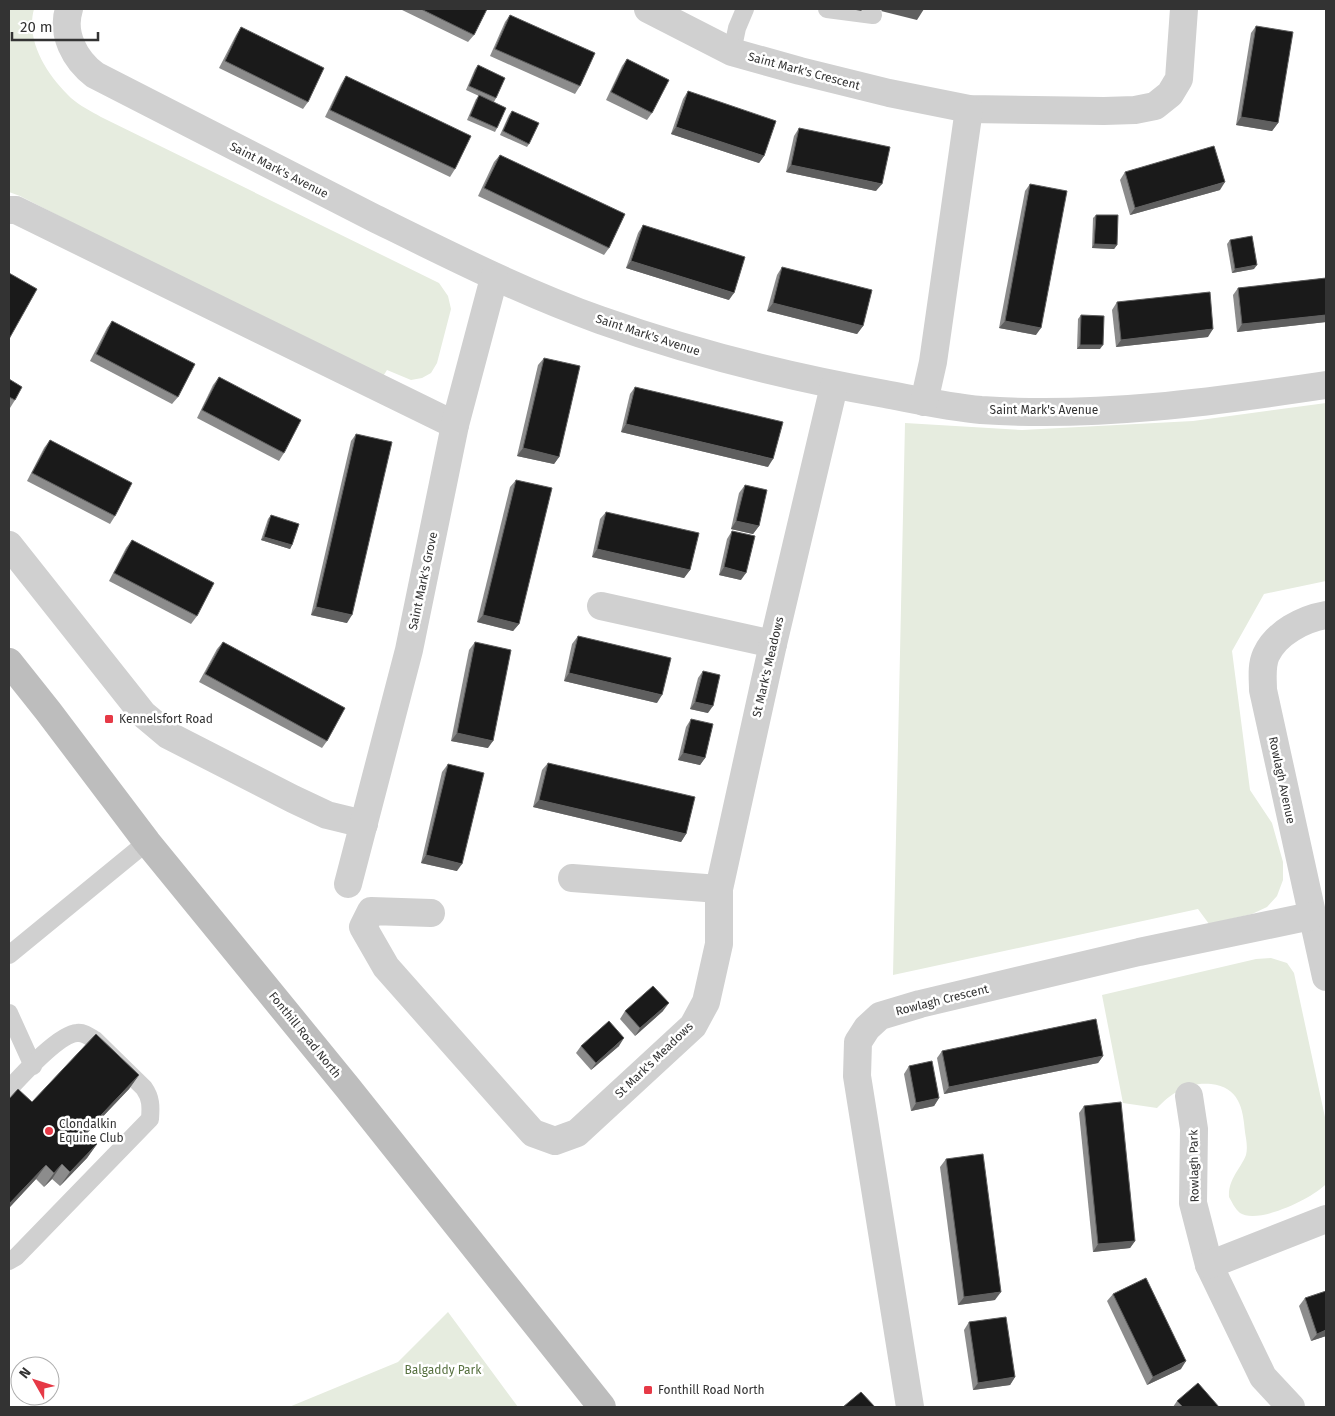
<svg xmlns="http://www.w3.org/2000/svg" width="1335" height="1416" viewBox="0 0 1335 1416" font-family="'Fira Sans',sans-serif">
<rect width="100%" height="100%" fill="#fff"/>
<g fill="#e6ecdf">
<path d="M 9,9 L 34,9 C 25,42 48,76 71,98 C 80,106 91,111 101,117 L 439,283 L 448,296 L 451,309 L 437,363 L 431,373 L 422,378 L 411,380 L 387,370 L 380,381 L 20,196 L 9,192 Z"/>
<polygon points="1326,403 1326,581 1264,594 1232,651 1250,790 1272,823 1283,862 1283,880 1277,896 1267,907 1252,914 1209,924 1198,909 893,975 905,423 1022,430 1193,421"/>
<path d="M 1271,958 L 1287,963 L 1294,973 L 1326,1122 L 1326,1184 C 1313,1198 1258,1225 1240,1213 C 1235,1209 1232,1202 1229,1197 C 1228,1179 1240,1170 1246,1155 C 1248,1147 1246,1139 1245,1132 C 1243,1108 1239,1087 1211,1084 C 1187,1082 1172,1093 1157,1108 L 1123,1103 L 1102,995 L 1256,959 Z"/>
<polygon points="448,1312 518,1407 289,1407 398,1362"/>
</g>
<g fill="none" stroke-linecap="round" stroke-linejoin="round">
<g stroke="#d0d0d0" stroke-width="18">
<polyline points="827,9 873,15"/>
<polyline points="732,52 737,28 745,9"/>
<polyline points="9,955 147,842"/>
<polyline points="9,1013 33,1066"/>
<path d="M 9,1089 C 22,1075 59,1034 77,1033 C 84,1032 90,1037 95,1040 L 144,1088 C 151,1098 151,1106 150,1119 L 16,1257 L 9,1261"/>
</g>
<g stroke="#d0d0d0" stroke-width="28">
<path d="M 69,9 C 61,34 75,60 95,75 C 188,123 281,171 374,218 C 449,255 522,292 600,320 C 693,353 788,377 885,394 C 917,400 949,407 981,410 C 1097,418 1212,402 1326,385"/>
<polyline points="648,9 732,52 800,71 889,93 969,109 1104,111 1135,110 1155,106 1170,94 1179,79 1184,9"/>
<polyline points="9,210 16,210 455,425"/>
<polyline points="924,402 933,362 969,109"/>
<polyline points="9,545 143,714 168,735 293,799 327,815 364,824"/>
<polyline points="601,606 773,644"/>
<path d="M 1326,615 C 1303,619 1276,633 1266,655 C 1261,666 1263,679 1263,690 L 1326,977"/>
<polyline points="572,878 719,889"/>
<polyline points="348,884 409,650 455,425 494,278"/>
<polyline points="431,913 371,911 363,927 386,967 533,1133 555,1141 577,1133 693,1026 706,1002 719,944 719,889 773,644 834,386"/>
<polyline points="1189,1096 1194,1129 1193,1203 1209,1265 1263,1377 1291,1407"/>
<polyline points="1209,1265 1326,1219"/>
<polyline points="910,1407 857,1076 858,1042 867,1028 880,1016 920,1004 1139,952 1311,916"/>
</g>
<polyline stroke="#bdbdbd" stroke-width="28" points="9,662 48,711 147,842 348,1088 602,1407"/>
</g>
<g fill="#8c8c8c">
<polygon points="400,9 487,9 474,35 468,42"/>
<polygon points="510,15 580,86 575,94 490,56 505,22"/>
<polygon points="1256,26 1278,123 1272,131 1236,125 1251,33"/>
<polygon points="241,27 308,102 303,109 219,68 236,35"/>
<polygon points="627,59 652,113 647,120 606,100 622,66"/>
<polygon points="478,65 496,98 494,102 497,128 495,132 467,120 476,99 479,96 466,90 475,69"/>
<polygon points="346,76 455,169 450,177 325,117 341,84"/>
<polygon points="688,91 764,156 759,163 671,134 683,99"/>
<polygon points="512,111 529,144 527,147 500,135 509,115"/>
<polygon points="799,128 876,191 786,172 794,136"/>
<polygon points="500,155 609,248 604,255 478,196 494,162"/>
<polygon points="1125,172 1220,190 1130,215 1120,180"/>
<polygon points="1030,184 1036,335 999,328 1025,191"/>
<polygon points="1096,215 1117,245 1114,249 1092,248 1093,218"/>
<polygon points="643,225 729,300 626,268 638,233"/>
<polygon points="1230,240 1254,269 1232,273 1227,244"/>
<polygon points="782,267 863,326 857,334 767,311 777,275"/>
<polygon points="1326,278 1326,322 1237,332 1233,295 1238,288"/>
<polygon points="1117,302 1208,337 1116,347 1112,310"/>
<polygon points="1081,315 1100,349 1077,349 1078,319"/>
<polygon points="112,321 178,397 172,404 90,361 107,328"/>
<polygon points="544,358 559,457 554,464 517,456 538,365"/>
<polygon points="219,377 284,453 279,461 197,418 213,385"/>
<polygon points="9,379 15,400 10,408 9,407"/>
<polygon points="635,387 768,467 621,432 630,394"/>
<polygon points="356,434 347,623 311,615 351,441"/>
<polygon points="50,440 115,516 110,524 27,481 44,448"/>
<polygon points="516,480 519,624 513,631 477,622 510,487"/>
<polygon points="745,485 759,526 753,534 731,529 739,493"/>
<polygon points="606,512 690,570 684,578 592,557 600,519"/>
<polygon points="271,515 292,545 290,549 261,540 268,519"/>
<polygon points="732,531 741,580 719,575 727,539"/>
<polygon points="132,540 197,616 191,624 109,581 126,548"/>
<polygon points="578,636 657,703 564,681 572,644"/>
<polygon points="223,642 327,741 322,748 199,682 217,649"/>
<polygon points="475,642 488,748 451,741 469,650"/>
<polygon points="703,671 708,713 690,709 698,678"/>
<polygon points="691,719 705,758 700,765 678,760 686,727"/>
<polygon points="548,763 686,834 681,842 533,807 542,770"/>
<polygon points="448,764 457,871 421,863 442,772"/>
<polygon points="625,1011 663,1011 635,1036 620,1019"/>
<polygon points="581,1046 619,1046 591,1070 576,1053"/>
<polygon points="942,1051 1103,1056 1098,1063 944,1094 937,1058"/>
<polygon points="909,1066 939,1098 934,1106 911,1111 904,1074"/>
<polygon points="139,1075 129,1089 86,1134 97,1144 87,1158 60,1186 52,1179 44,1187 36,1179 9,1208 9,1099 32,1102"/>
<polygon points="1084,1106 1135,1241 1130,1248 1093,1252 1079,1113"/>
<polygon points="946,1159 995,1300 958,1305 940,1167"/>
<polygon points="1113,1294 1181,1369 1147,1385 1107,1301"/>
<polygon points="1305,1298 1326,1336 1311,1341 1299,1306"/>
<polygon points="969,1322 1015,1377 1010,1385 973,1390 964,1330"/>
<polygon points="1177,1401 1219,1407 1173,1407"/>
</g>
<g fill="#5f5f5f">
<polygon points="851,9 863,9 861,11"/>
<polygon points="883,9 924,9 917,20 881,11"/>
<polygon points="1241,117 1278,123 1272,131 1236,125"/>
<polygon points="676,127 764,156 759,163 671,134"/>
<polygon points="791,165 882,184 876,191 786,172"/>
<polygon points="1225,182 1220,190 1130,215 1135,208"/>
<polygon points="1094,244 1117,245 1114,249 1092,248"/>
<polygon points="631,261 734,293 729,300 626,268"/>
<polygon points="1257,265 1254,269 1232,273 1235,269"/>
<polygon points="773,303 863,326 857,334 767,311"/>
<polygon points="1326,315 1326,322 1237,332 1242,324"/>
<polygon points="1005,321 1041,328 1036,335 999,328"/>
<polygon points="1213,329 1208,337 1116,347 1121,340"/>
<polygon points="1080,345 1103,345 1100,349 1077,349"/>
<polygon points="626,424 773,459 768,467 621,432"/>
<polygon points="523,448 559,457 554,464 517,456"/>
<polygon points="736,521 759,526 753,534 731,529"/>
<polygon points="264,537 292,545 290,549 261,540"/>
<polygon points="597,549 690,570 684,578 592,557"/>
<polygon points="724,567 746,573 741,580 719,575"/>
<polygon points="316,607 352,615 347,623 311,615"/>
<polygon points="483,615 519,624 513,631 477,622"/>
<polygon points="569,673 662,695 657,703 564,681"/>
<polygon points="695,702 713,706 708,713 690,709"/>
<polygon points="457,733 493,741 488,748 451,741"/>
<polygon points="683,753 705,758 700,765 678,760"/>
<polygon points="539,800 686,834 681,842 533,807"/>
<polygon points="426,855 462,864 457,871 421,863"/>
<polygon points="669,1003 663,1011 635,1036 640,1028"/>
<polygon points="624,1038 619,1046 591,1070 596,1063"/>
<polygon points="1103,1056 1098,1063 944,1094 949,1087"/>
<polygon points="139,1075 129,1089 74,1147 85,1132"/>
<polygon points="939,1098 934,1106 911,1111 916,1103"/>
<polygon points="97,1144 87,1158 60,1186 70,1172"/>
<polygon points="62,1164 52,1179 44,1187 54,1173"/>
<polygon points="46,1165 36,1179 9,1208 9,1204"/>
<polygon points="1135,1241 1130,1248 1093,1252 1098,1244"/>
<polygon points="1001,1292 995,1300 958,1305 964,1297"/>
<polygon points="1326,1330 1326,1336 1311,1341 1317,1334"/>
<polygon points="1186,1361 1181,1369 1147,1385 1153,1377"/>
<polygon points="1015,1377 1010,1385 973,1390 978,1383"/>
</g>
<g fill="#1a1a1a" stroke="#5f5f5f">
<polygon points="421,9 487,9 474,35"/>
<polygon points="510,15 595,53 580,86 495,49"/>
<polygon points="1256,26 1293,32 1278,123 1241,117"/>
<polygon points="241,27 324,68 308,102 225,61"/>
<polygon points="627,59 669,80 652,113 611,92"/>
<polygon points="478,65 505,78 496,98 469,86"/>
<polygon points="346,76 471,136 455,169 330,110"/>
<polygon points="688,91 776,121 764,156 676,127"/>
<polygon points="479,95 506,108 497,128 470,116"/>
<polygon points="512,111 539,123 529,144 503,131"/>
<polygon points="799,128 890,147 882,184 791,165"/>
<polygon points="1214,146 1225,182 1135,208 1125,172"/>
<polygon points="500,155 625,214 609,248 484,188"/>
<polygon points="1030,184 1067,191 1041,328 1005,321"/>
<polygon points="1096,215 1118,215 1117,245 1094,244"/>
<polygon points="643,225 745,257 734,293 631,261"/>
<polygon points="1252,236 1257,265 1235,269 1230,240"/>
<polygon points="782,267 872,290 863,326 773,303"/>
<polygon points="9,273 37,289 9,339"/>
<polygon points="1326,278 1326,315 1242,324 1238,288"/>
<polygon points="1210,292 1213,329 1121,340 1117,302"/>
<polygon points="1081,315 1104,316 1103,345 1080,345"/>
<polygon points="112,321 195,364 178,397 96,354"/>
<polygon points="544,358 580,366 559,457 523,448"/>
<polygon points="219,377 301,420 284,453 202,410"/>
<polygon points="9,379 22,387 15,400 9,397"/>
<polygon points="635,387 783,422 773,459 626,424"/>
<polygon points="356,434 392,442 352,615 316,607"/>
<polygon points="50,440 132,483 115,516 32,473"/>
<polygon points="516,480 552,488 519,624 483,615"/>
<polygon points="745,485 767,490 759,526 736,521"/>
<polygon points="606,512 699,533 690,570 597,549"/>
<polygon points="271,515 299,524 292,545 264,537"/>
<polygon points="732,531 755,536 746,573 724,567"/>
<polygon points="132,540 214,583 197,616 114,573"/>
<polygon points="578,636 671,658 662,695 569,673"/>
<polygon points="223,642 345,708 327,741 205,674"/>
<polygon points="475,642 511,650 493,741 457,733"/>
<polygon points="703,671 720,675 713,706 695,702"/>
<polygon points="691,719 713,724 705,758 683,753"/>
<polygon points="548,763 695,797 686,834 539,800"/>
<polygon points="448,764 484,773 462,864 426,855"/>
<polygon points="653,986 669,1003 640,1028 625,1011"/>
<polygon points="1096,1019 1103,1056 949,1087 942,1051"/>
<polygon points="609,1021 624,1038 596,1063 581,1046"/>
<polygon points="96,1034 139,1075 85,1132 97,1144 70,1172 62,1164 54,1173 46,1165 9,1204 9,1099 18,1089 32,1102"/>
<polygon points="932,1061 939,1098 916,1103 909,1066"/>
<polygon points="1121,1102 1135,1241 1098,1244 1084,1106"/>
<polygon points="983,1154 1001,1292 964,1297 946,1159"/>
<polygon points="1146,1278 1186,1361 1153,1377 1113,1294"/>
<polygon points="1326,1291 1326,1330 1317,1334 1305,1298"/>
<polygon points="1006,1317 1015,1377 978,1383 969,1322"/>
<polygon points="1198,1383 1219,1407 1183,1407 1177,1401"/>
<polygon points="861,1392 875,1407 843,1407"/>
</g>
<g fill="#e63946" stroke="#fff" stroke-width="2">
<rect x="104" y="714" width="10" height="10" rx="2.5"/>
<circle cx="49" cy="1131" r="5"/>
<rect x="643" y="1385" width="10" height="10" rx="2.5"/>
</g>
<g text-anchor="middle" dominant-baseline="central" stroke-width="5" stroke-linejoin="round" paint-order="stroke">
<g font-size="12" fill="#333" stroke="#fff">
<text transform="translate(804 71) rotate(15)">Saint Mark's Crescent</text>
<text transform="translate(279 170) rotate(27)">Saint Mark's Avenue</text>
<text transform="translate(648 335) rotate(18)">Saint Mark's Avenue</text>
<text x="1044" y="410">Saint Mark's Avenue</text>
<text transform="translate(423 581) rotate(-78)">Saint Mark's Grove</text>
<text transform="translate(768 667) rotate(-77)">St Mark's Meadows</text>
<text transform="translate(1282 780) rotate(78)">Rowlagh Avenue</text>
<text transform="translate(942 1000) rotate(-14)">Rowlagh Crescent</text>
<text transform="translate(305 1035) rotate(51)">Fonthill Road North</text>
<text transform="translate(654 1060) rotate(-44)">St Mark's Meadows</text>
<text transform="translate(1194 1166) rotate(-91)">Rowlagh Park</text>
</g>
<g font-size="12" fill="#333" stroke="#fff" text-anchor="start">
<text x="119" y="719">Kennelsfort Road</text>
<text x="59" y="1124">Clondalkin<tspan x="59" dy="14">Equine Club</tspan></text>
<text x="658" y="1390">Fonthill Road North</text>
</g>
<g font-size="12" fill="#56703f" stroke="#fff">
<text x="443" y="1370">Balgaddy Park</text>
</g>
</g>
<rect width="1335" height="1416" fill="none" stroke="#333333" stroke-width="20"/>
<g transform="translate(35 1381) rotate(309)"><circle r="24" fill="#ffffff" stroke="#adadad"/>
<path d="M0-4L9 19L0 12L-9 19Z" fill="#e63946"/>
<text y="-8" font-size="14" font-weight="bold" text-anchor="middle" fill="#333333">N</text>
</g>
<path d="M12 32v8h86v-8" fill="none" stroke="#333333" stroke-width="2.5"/>
<text x="20" y="32" font-size="15" fill="#333333" stroke="#ffffff" stroke-width="4" paint-order="stroke">20 m</text>
</svg>
